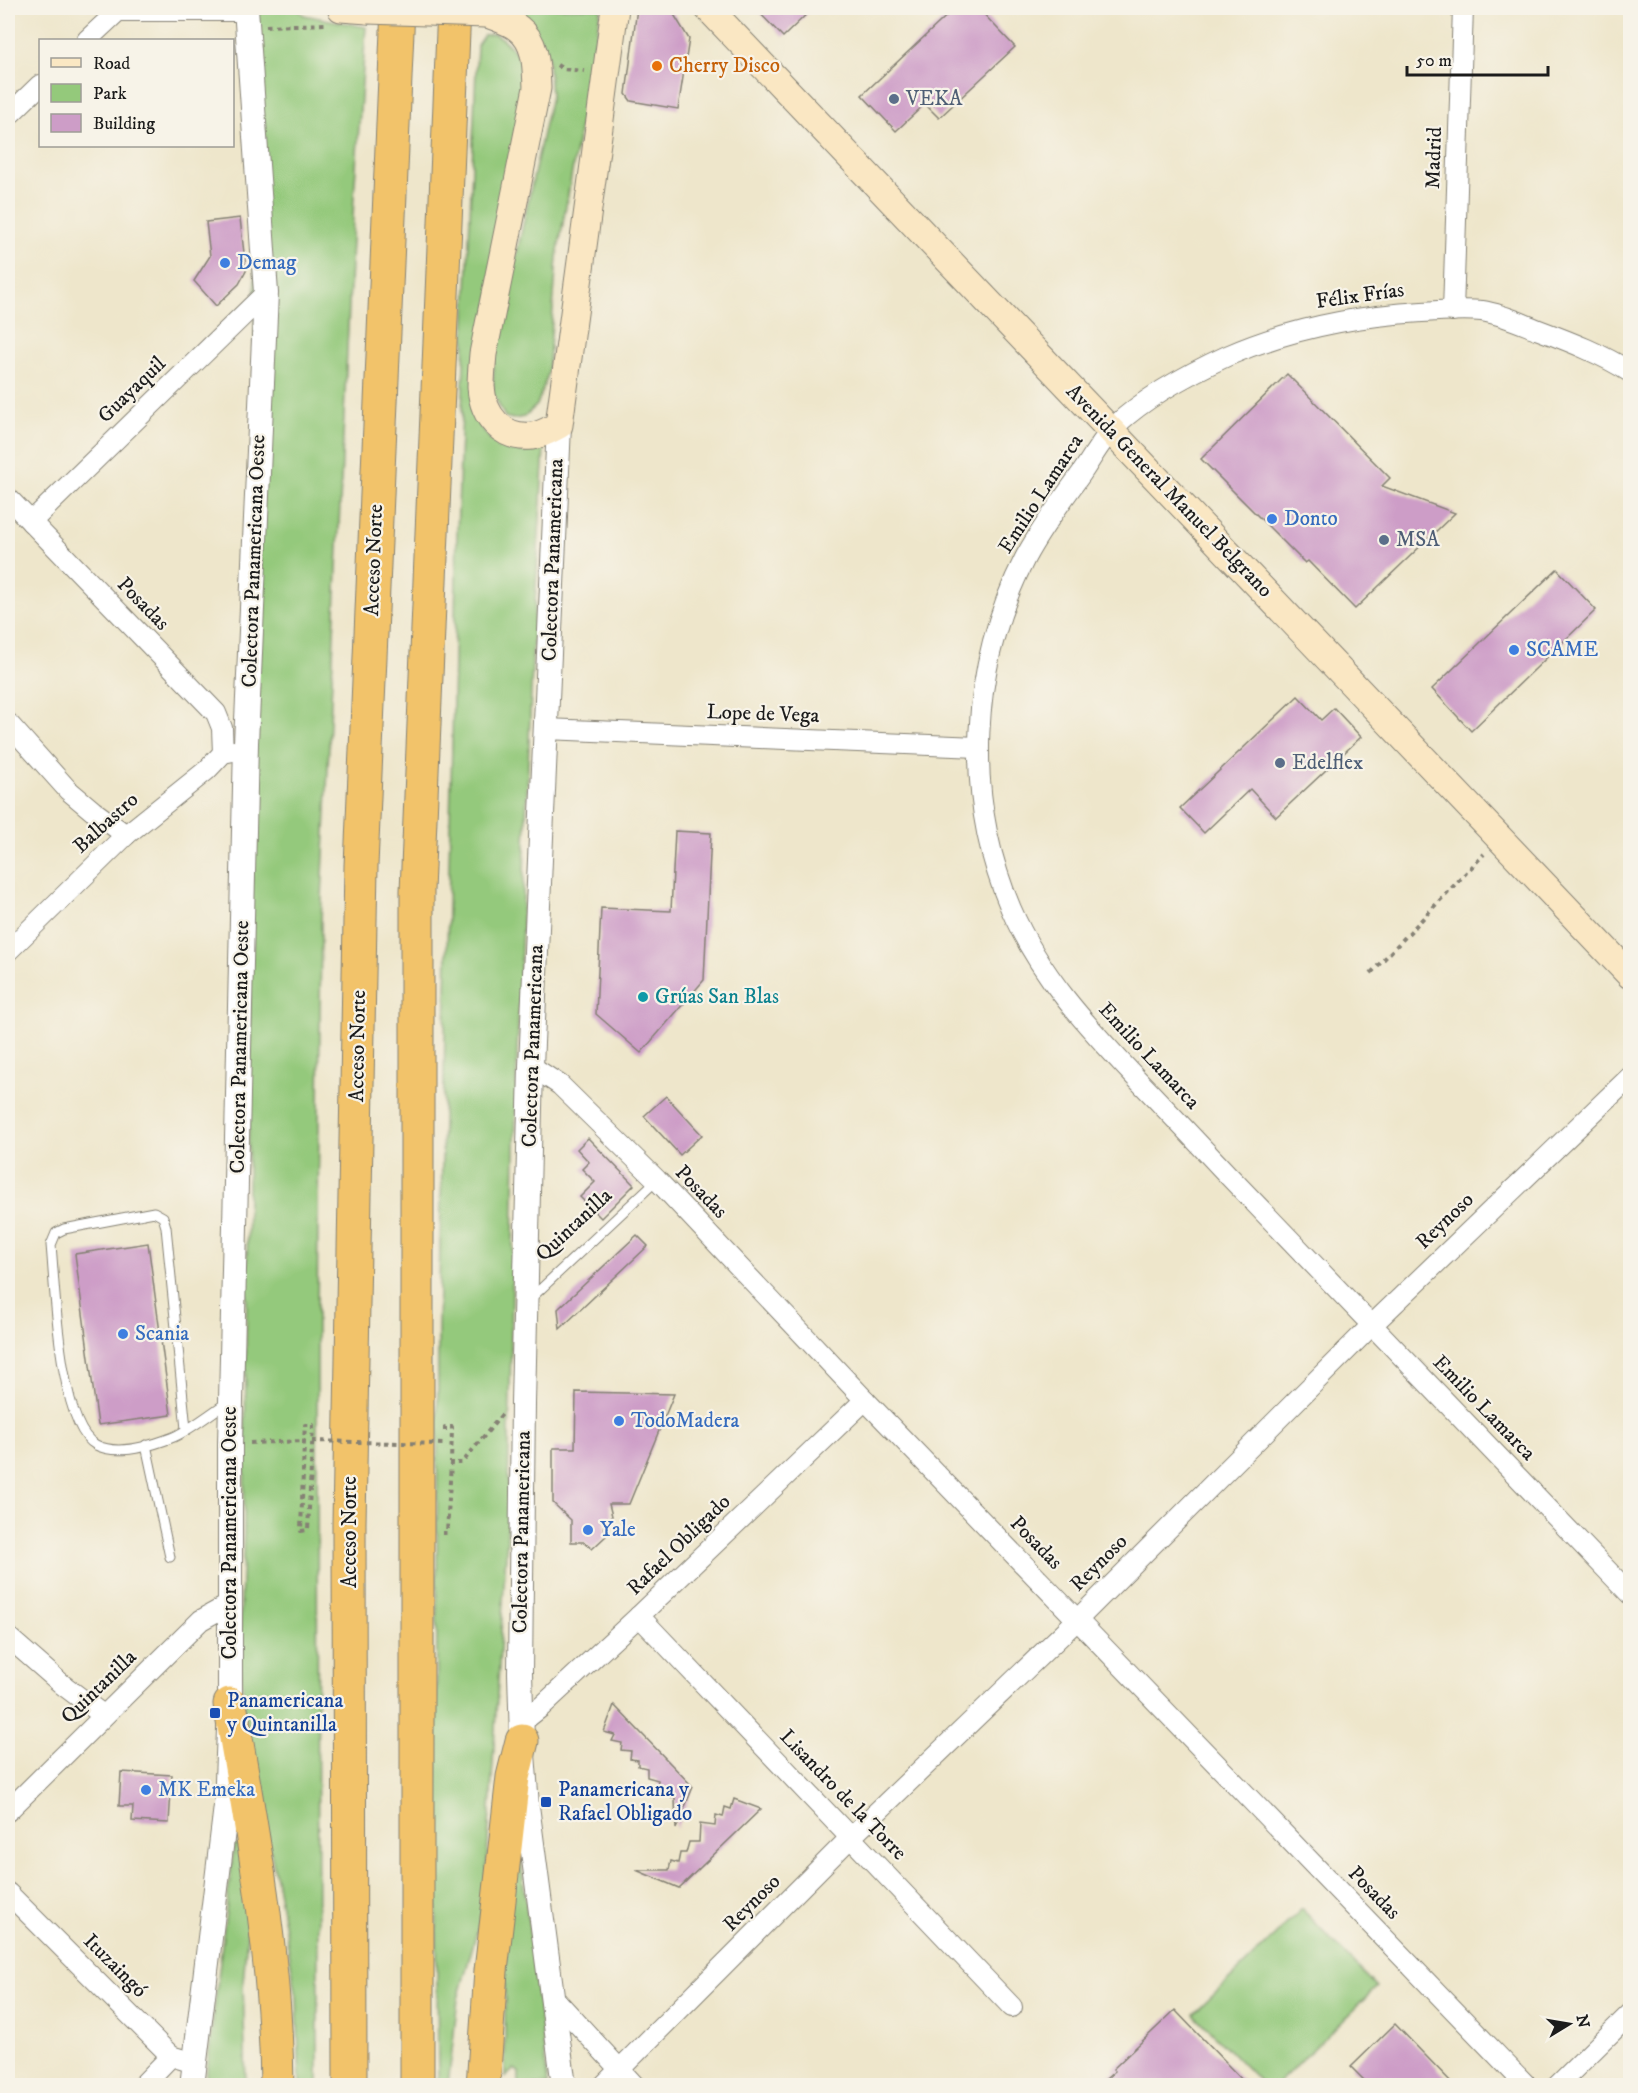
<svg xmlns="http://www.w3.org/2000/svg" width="1638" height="2093" viewBox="0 0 1638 2093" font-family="'IM FELL DW Pica',serif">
<rect width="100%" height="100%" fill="#f7f3e8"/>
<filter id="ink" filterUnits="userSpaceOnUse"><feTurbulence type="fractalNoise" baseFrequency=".0167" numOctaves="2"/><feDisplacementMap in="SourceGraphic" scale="12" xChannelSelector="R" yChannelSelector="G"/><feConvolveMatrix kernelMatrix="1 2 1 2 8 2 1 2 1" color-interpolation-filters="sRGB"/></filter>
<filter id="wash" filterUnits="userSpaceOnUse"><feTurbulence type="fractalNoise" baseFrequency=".008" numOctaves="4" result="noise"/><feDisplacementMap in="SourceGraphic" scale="24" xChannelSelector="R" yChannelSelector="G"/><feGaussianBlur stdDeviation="1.35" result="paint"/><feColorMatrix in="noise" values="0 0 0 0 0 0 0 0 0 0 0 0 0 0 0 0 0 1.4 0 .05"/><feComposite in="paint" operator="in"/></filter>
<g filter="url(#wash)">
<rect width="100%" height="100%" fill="#eee6cb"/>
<g fill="#94c97b" stroke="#58724c" stroke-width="1.5">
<polygon points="255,8 296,8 304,15 366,27 354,196 321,921 317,1319 318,2086 300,2085 297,1997 274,1867 247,1735 239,1655 244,1528 254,678"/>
<polygon points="528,8 601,8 557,257 548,374 537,405 524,417 513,419 505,417 493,393 494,359 551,96 548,56 518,15"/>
<path d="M 495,34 C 512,45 521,57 527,77 L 473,403 L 480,426 L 490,439 L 507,450 L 525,452 L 544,447 L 533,639 L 517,1053 L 507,1538 L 484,1906 L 458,1999 L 448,2085 L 438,2086 L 436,1842 L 438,1328 L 457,533 L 477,45 L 484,35 Z"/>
<polygon points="516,1821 548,2085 519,2085 519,2072 514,2069 505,2078 505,1969"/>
<polygon points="234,1845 239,1845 247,1891 248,1922 243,1984 246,2085 205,2086"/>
<polygon points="1302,1909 1377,1987 1276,2085 1263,2085 1194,2014"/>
</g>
<g id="blocks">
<g fill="#cd9dc7">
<polygon points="637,8 670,8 689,39 678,109 631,101 626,94"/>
<polygon points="755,8 813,8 783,37"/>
<polygon points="955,8 978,8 1015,47 939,118 925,104 896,131 862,95"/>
<polygon points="240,218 246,271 239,284 216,306 194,281 210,256 206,222"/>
<polygon points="1287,374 1390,478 1382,486 1455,513 1355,609 1308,561 1305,563 1201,459"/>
<polygon points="1557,569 1596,610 1471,731 1432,689"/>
<polygon points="1298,696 1321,720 1334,708 1361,737 1276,817 1250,789 1204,833 1180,808"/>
<polygon points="675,831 711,833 704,980 641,1053 596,1014 601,908 671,911"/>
<polygon points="666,1096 702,1135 680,1155 644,1116"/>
<polygon points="588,1138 634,1185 601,1218 580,1197 595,1182 582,1169 589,1162 577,1149"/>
<polygon points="637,1235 648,1246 560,1329 558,1309"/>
<polygon points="148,1243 171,1415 98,1425 75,1254"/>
<polygon points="576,1392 674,1394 629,1504 609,1504 612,1516 604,1524 606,1536 592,1549 584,1542 571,1542 571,1520 553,1503 553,1448 575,1448"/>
<polygon points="614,1705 693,1787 676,1829 675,1798 666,1795 668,1789 658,1787 658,1780 647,1777 647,1768 638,1766 638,1760 630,1759 631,1751 621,1750 622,1743 612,1741 615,1735 604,1732"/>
<polygon points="121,1772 172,1775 169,1823 132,1821 133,1806 119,1806"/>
<polygon points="734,1799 761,1809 679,1888 636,1870 669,1870 671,1861 678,1863 680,1853 686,1853 689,1842 699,1842 700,1824 715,1826 716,1815 723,1817 725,1807 731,1809"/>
<polygon points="1175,2010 1247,2085 1099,2085 1115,2071 1113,2069"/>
<polygon points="1395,2024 1454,2085 1369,2085 1351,2067"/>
</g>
</g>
</g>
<g filter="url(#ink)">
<use href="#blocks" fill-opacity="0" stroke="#858174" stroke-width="1.5"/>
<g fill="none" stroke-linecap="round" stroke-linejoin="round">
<g stroke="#858174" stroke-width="11">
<g id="service">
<polyline points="529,1300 657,1180"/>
<path d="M 186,1429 L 166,1227 L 163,1217 L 154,1212 L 64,1229 L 56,1233 L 51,1245 C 55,1286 59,1426 96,1445 C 117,1456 150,1446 171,1438 C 186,1433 214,1411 229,1401"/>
<polyline points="146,1445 170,1557"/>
</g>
</g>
<g stroke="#858174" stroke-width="22">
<g id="minor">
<polyline points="115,8 118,11 246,11"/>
<polyline points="87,40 118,11"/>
<polyline points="8,116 40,85"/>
<polyline points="1453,311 1463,8"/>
<path d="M 1630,372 C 1602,354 1571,342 1539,330 C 1521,323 1502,314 1482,311 C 1462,309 1442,311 1422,312 C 1354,316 1289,329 1227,356 C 1188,374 1147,396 1116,425 C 1102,439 1092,458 1081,474 C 1061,502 1041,528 1025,558 C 970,666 963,797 1011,909 C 1040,976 1087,1026 1136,1078 C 1166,1109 1196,1141 1226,1173 C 1360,1314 1495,1454 1630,1594"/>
<polyline points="8,498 216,713 222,728 223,753"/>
<polyline points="31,522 266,293"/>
<polyline points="8,723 68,790 93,811 126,835"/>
<polyline points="546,729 978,747"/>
<polyline points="8,951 126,835 207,770 223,753 233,751"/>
<polyline points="531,1066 560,1085 657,1180 865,1400 1527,2086"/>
<polyline points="639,1616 1012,2007"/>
<polyline points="8,1637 63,1685 103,1715"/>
<polyline points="522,1722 541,1707 639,1616 865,1400"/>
<polyline points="8,1811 201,1620 230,1604"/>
<polyline points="8,1893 171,2056 194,2063"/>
<polyline points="551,1995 635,2086"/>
<polyline points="142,2086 171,2056"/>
<polyline points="603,2086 851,1837 1077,1620 1371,1326 1630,1077"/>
<polyline points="1557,2086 1630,2014"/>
</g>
</g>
<g stroke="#858174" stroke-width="26">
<g id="tertiary">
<polyline points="559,425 531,1066 523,1403 520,1673 522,1741 527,1806 564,2086"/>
<polyline points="192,2086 226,1806 230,1704 230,1445 246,743 266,293 246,8"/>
</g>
</g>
<g stroke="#858174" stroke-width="29">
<g id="secondary">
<polyline points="341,8 368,10"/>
<polyline points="708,8 1630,975"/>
<path d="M 488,14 C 497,18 511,22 519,29 C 537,43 536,67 537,88 L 483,354 C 482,365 481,377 481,387 C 483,416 502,439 532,436 C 542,435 551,429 559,425 L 615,8"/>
</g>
</g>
<g stroke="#858174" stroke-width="35">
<g id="motorway">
<path d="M 230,1704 C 252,1830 276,1957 277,2086"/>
<polyline points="350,2086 349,1523 361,866 398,8"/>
<polyline points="417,2086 417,891 454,8"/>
<polyline points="483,2086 491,1971 513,1777 522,1741"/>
</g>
</g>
<g stroke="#858174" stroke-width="4" stroke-dasharray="4.5 4.5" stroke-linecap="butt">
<polyline points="266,26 327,24"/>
<polyline points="557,65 563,69 584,71"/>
<polyline points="1371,973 1484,854"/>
<polyline points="445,1431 445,1427 452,1427 451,1463"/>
<polyline points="250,1443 304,1441 301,1531 308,1530 313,1425 305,1425 304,1441"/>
<polyline points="442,1533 447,1533 451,1463 462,1463 503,1413"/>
</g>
<use href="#service" stroke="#fff" stroke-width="9"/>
<use href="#minor" stroke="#fff" stroke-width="20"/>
<use href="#tertiary" stroke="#fff" stroke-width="24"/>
<use href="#secondary" stroke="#fae7c3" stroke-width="27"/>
<use href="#motorway" stroke="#f2c36a" stroke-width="33"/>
<g stroke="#858174" stroke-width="29" stroke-linecap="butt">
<polyline id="secondary-bridge" points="368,10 486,14"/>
</g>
<polyline stroke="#858174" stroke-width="4" stroke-dasharray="4.5 4.5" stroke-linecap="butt" points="312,1441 444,1444"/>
<use href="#secondary-bridge" stroke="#fae7c3" stroke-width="27"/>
</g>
</g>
<circle fill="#e8710a" stroke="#f7f3e8" stroke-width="2" cx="657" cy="66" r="6"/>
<g fill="#5c6f8a" stroke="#f7f3e8" stroke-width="2">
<circle cx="894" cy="99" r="6"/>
<circle cx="1384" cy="540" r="6"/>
<circle cx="1280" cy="763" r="6"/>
</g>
<g fill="#3f7fe0" stroke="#f7f3e8" stroke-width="2">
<circle cx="225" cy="263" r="6"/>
<circle cx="1272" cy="519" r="6"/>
<circle cx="1514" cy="650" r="6"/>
<circle cx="123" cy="1334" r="6"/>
<circle cx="619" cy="1421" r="6"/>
<circle cx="588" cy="1530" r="6"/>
<circle cx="146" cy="1790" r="6"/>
</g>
<circle fill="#0f9aa8" stroke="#f7f3e8" stroke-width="2" cx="643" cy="997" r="6"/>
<g fill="#1a4fb4" stroke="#f7f3e8" stroke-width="2">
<rect x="209" y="1707" width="12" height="12" rx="3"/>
<rect x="540" y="1796" width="12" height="12" rx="3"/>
</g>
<g text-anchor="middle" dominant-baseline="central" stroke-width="4.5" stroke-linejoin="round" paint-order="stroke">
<g font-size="21" fill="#c56008" stroke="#f7f3e8" text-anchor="start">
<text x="669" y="66">Cherry Disco</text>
</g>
<g font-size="21" fill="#4e5e75" stroke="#f7f3e8" text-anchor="start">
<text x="906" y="99">VEKA</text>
<text x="1396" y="540">MSA</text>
<text x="1292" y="763">Edelflex</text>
</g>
<g font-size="21" fill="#1c1c1c" stroke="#f7f3e8">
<text transform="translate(1434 158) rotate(-88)">Madrid</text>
<text transform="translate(1360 296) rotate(-8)">Félix Frías</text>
<text transform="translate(132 390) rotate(-44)">Guayaquil</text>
<text transform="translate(1169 491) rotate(46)">Avenida General Manuel Belgrano</text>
<text transform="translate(1041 494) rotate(-57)">Emilio Lamarca</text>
<text transform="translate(374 560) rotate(-88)">Acceso Norte</text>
<text transform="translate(553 560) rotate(-88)">Colectora Panamericana</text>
<text transform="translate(254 561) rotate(-88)">Colectora Panamericana Oeste</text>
<text transform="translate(143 604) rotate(46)">Posadas</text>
<text transform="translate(763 714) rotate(2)">Lope de Vega</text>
<text transform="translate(106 823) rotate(-42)">Balbastro</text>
<text transform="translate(358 1046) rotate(-89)">Acceso Norte</text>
<text transform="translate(533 1046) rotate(-88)">Colectora Panamericana</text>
<text transform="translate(240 1047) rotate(-89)">Colectora Panamericana Oeste</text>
<text transform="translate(1149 1056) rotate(47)">Emilio Lamarca</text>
<text transform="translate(701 1192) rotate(46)">Posadas</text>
<text transform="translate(1445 1221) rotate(-44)">Reynoso</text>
<text transform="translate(574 1225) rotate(-43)">Quintanilla</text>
<text transform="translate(1484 1408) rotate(46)">Emilio Lamarca</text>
<text transform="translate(350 1532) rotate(-90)">Acceso Norte</text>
<text transform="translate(522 1532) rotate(-89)">Colectora Panamericana</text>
<text transform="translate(230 1533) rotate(-90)">Colectora Panamericana Oeste</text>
<text transform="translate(1036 1543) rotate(46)">Posadas</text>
<text transform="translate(679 1545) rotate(-44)">Rafael Obligado</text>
<text transform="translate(1099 1563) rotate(-45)">Reynoso</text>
<text transform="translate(99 1687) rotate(-44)">Quintanilla</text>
<text transform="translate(843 1795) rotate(46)">Lisandro de la Torre</text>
<text transform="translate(1374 1893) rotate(46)">Posadas</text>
<text transform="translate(752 1903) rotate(-45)">Reynoso</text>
<text transform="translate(115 1966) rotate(45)">Ituzaingó</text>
</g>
<g font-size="21" fill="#366cbe" stroke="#f7f3e8" text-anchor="start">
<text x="237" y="263">Demag</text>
<text x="1284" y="519">Donto</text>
<text x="1526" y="650">SCAME</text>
<text x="135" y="1334">Scania</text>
<text x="631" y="1421">TodoMadera</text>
<text x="600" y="1530">Yale</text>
<text x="158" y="1790">MK Emeka</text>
</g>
<g font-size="21" fill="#0d838f" stroke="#f7f3e8" text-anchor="start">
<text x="655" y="997">Grúas San Blas</text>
</g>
<g font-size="21" fill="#164399" stroke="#f7f3e8" text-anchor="start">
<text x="227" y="1701">Panamericana<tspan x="227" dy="24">y Quintanilla</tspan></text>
<text x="558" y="1790">Panamericana y<tspan x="558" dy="24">Rafael Obligado</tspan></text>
</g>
</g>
<rect width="1638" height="2093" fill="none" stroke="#f7f3e8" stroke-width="30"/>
<rect x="39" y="39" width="195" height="108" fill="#f7f3e8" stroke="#9f9d96" stroke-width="1.5"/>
<rect x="51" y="58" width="30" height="9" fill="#fae7c3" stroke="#9f9d96" stroke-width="1.5"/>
<text x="93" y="69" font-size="18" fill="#1c1c1c">Road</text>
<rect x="51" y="84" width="30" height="18" fill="#94c97b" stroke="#9f9d96" stroke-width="1.5"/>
<text x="93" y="99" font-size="18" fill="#1c1c1c">Park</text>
<rect x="51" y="114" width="30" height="18" fill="#cd9dc7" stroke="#9f9d96" stroke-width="1.5"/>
<text x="93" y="129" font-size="18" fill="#1c1c1c">Building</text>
<g transform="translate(1569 2024) rotate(79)" stroke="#f7f3e8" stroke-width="4.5" paint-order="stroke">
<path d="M0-4.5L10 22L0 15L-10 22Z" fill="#1c1c1c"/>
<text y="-9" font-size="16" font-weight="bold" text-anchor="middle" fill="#1c1c1c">N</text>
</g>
<path d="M1407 66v9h141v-9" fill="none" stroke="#1c1c1c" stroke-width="3"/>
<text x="1416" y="66" font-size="18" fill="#1c1c1c" stroke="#f7f3e8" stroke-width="4.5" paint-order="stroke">50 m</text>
</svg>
